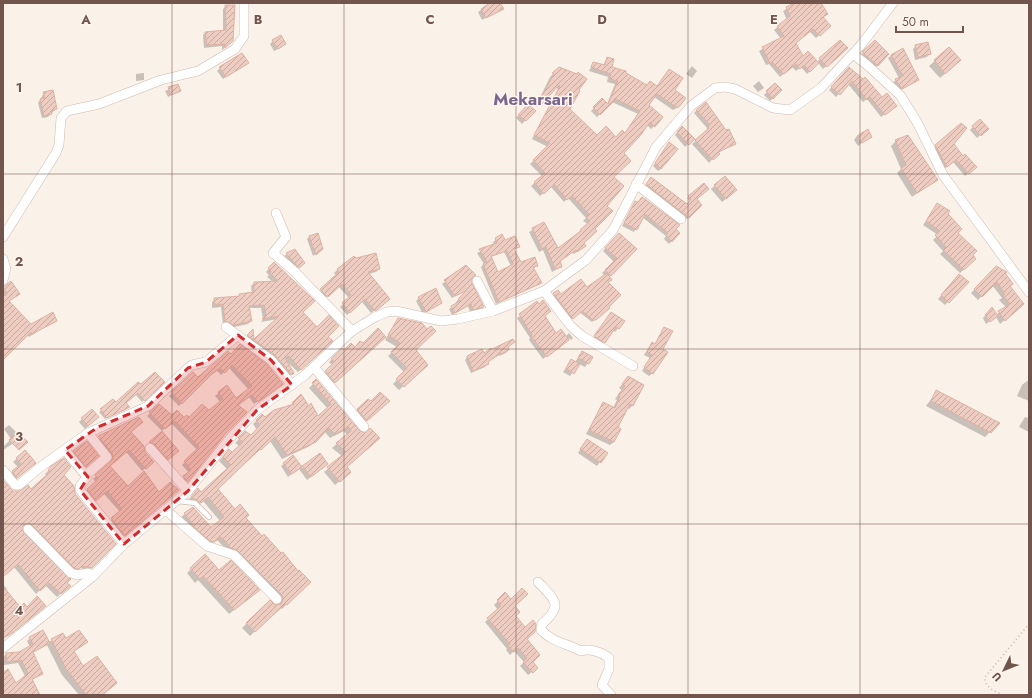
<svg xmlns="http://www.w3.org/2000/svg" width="1032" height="698" viewBox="0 0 1032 698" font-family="Jost,sans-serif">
<defs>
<pattern id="building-hatch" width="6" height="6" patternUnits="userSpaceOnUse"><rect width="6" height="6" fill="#edcdc2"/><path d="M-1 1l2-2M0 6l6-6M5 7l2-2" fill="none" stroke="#c4a9a0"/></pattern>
</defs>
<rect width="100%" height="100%" fill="#faf1e8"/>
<g fill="#0003" fill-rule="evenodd">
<polygon points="491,3 499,3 503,8 482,20 478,12"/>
<polygon points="792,3 821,3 827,14 822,18 827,29 816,38 810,32 795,43 802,58 817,62 820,59 844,51 823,69 818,63 807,74 801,67 796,71 792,67 780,77 769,64 766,65 759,51 781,39 774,30 787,20 783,11 793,5"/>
<polygon points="226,6 229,44 222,50 222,46 204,48 203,35 206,32 223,31 223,9"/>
<polygon points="273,41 282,47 274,51 270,44"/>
<polygon points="875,41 888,54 872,71 859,57"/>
<polygon points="916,46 930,54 927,57 915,60 913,49"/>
<polygon points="949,48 955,65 940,78 929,66"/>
<polygon points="892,55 918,80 899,91 892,83 899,78 888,58"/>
<polygon points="607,58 611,68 647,86 673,90 679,107 673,110 654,97 648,105 654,126 651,129 647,125 622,153 613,177 606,206 594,229 582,243 581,249 574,254 572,252 559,262 561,267 552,272 543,250 539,252 529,232 544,223 557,250 588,224 583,221 586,218 568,198 564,202 551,187 540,196 531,186 542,176 530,164 548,147 532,139 558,89 555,87 537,107 536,106 550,77 559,68 577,90 568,109 597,137 616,138 624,134 638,114 612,102 597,117 591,111 602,100 607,104 615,84 607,82 608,77 589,71 593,63 603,65"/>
<polygon points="248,63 223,79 217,71 220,68"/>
<polygon points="692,66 697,71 692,78 686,74"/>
<polygon points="849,68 892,109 881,117 867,99 863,102 848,84 836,97 829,90"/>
<polygon points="144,73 144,80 136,81 136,74"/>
<polygon points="759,81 764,88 758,92 753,86"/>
<polygon points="775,84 781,90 770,101 764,95"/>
<polygon points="178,85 180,91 168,97 165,91"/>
<polygon points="44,93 56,109 48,117 42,118 38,103"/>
<polygon points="528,105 534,111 522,124 516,118"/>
<polygon points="697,110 735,144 718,153 709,163 692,144 706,132 707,128 694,113"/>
<polygon points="973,127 984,132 977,138 970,130"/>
<polygon points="679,130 693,139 685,147 675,135"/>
<polygon points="857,136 871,136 858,146 854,140"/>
<polygon points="896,141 937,180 912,197 897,173 901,169 891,146"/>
<polygon points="669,143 661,169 658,171 653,166"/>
<polygon points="952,144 963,158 975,167 965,176 953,162 943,170 933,149 936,146"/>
<polygon points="725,177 733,193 722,202 711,189"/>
<polygon points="649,180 687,205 690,202 687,198 689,197 695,199 701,205 687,219 645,186"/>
<polygon points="635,202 679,233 669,244 664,239 666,236 642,217 634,232 622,226"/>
<polygon points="937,205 947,214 957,233 971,255 971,263 960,273 940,254 943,251 933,240 938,235 923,225"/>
<polygon points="310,236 320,251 313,256 307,239"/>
<path d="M 501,236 L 504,241 L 518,247 L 513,250 L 520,263 L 537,265 L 533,269 L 541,283 L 496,304 L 481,267 L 484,264 L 477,253 L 494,245 L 493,242 ZM 504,252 L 511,266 L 497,273 L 491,257 Z"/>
<polygon points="615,237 635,249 608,277 611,279 608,283 606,311 592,322 579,312 570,321 551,297 554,294 561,296 587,288 605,276 602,273 614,262 603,251"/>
<polygon points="294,250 301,265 296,269 284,256"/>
<polygon points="354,257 379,269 376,272 368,274 386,302 371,313 362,302 347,315 340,307 349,298 338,286 324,299 318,293 336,275 334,273 337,270"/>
<polygon points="274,263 302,312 331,341 298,372 285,360 293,373 288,377 245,339 252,331 254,341 278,319 261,322 263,319 261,308 249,308 251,321 248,324 230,328 223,324 221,307 212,308 212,302 215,299 238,297 240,295 252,293 251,286 254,283 273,282 267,277 269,275 266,272"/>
<polygon points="466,266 471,279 471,284 483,307 480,309 470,312 468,306 452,315 449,309 457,304 456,302 466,290 452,298 442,284"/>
<polygon points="996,268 1004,273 1019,308 1000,324 996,317 986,324 983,318 992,309 996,315 1006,307 999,300 1002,298 992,285 978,300 971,293"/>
<polygon points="956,278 968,282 945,305 938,299"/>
<polygon points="11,283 16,296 8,302 30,326 56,320 29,337 27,335 3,359 3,288"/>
<polygon points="419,298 441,303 423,314 416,301"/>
<polygon points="539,305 556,334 565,337 569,333 573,338 571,340 569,338 543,359 529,340 530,338 517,318"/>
<polygon points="609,317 623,322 615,332 613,330 601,345 592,340"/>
<polygon points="398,319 427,330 415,350 427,364 399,390 393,384 404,372 388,356 397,347 385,340"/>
<polygon points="665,328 662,349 653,373 649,376 642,371 650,358 644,355 649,347 653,344 654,345"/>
<polygon points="385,337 331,385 323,375 332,365 329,362 342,350 344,351 355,349"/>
<polygon points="507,348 508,350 506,353 499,356 498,354 487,362 485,367 471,373 465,360 467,357 482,351 484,355 492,350"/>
<polygon points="228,352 279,386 254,404 249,397 238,405 226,433 184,484 181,480 189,473 182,465 197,450 171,423 162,431 147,416 159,405 172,416 189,418 209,411 220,402 215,396 226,387 236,399 249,390 229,368 221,375 217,371 208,377 179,406 169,396 193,373 197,379"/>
<polygon points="582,352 592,357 588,363 585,367 579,364 570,376 563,372 571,360 575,362"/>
<polygon points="628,377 632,406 629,409 627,408 617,428 614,442 610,445 586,434 603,403 613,408 617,400 615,399 622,390 619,388"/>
<polygon points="316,381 359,432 346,468 345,477 335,485 324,472 342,456 332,448 347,435 344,431 330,438 324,431 310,446 282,459 270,441 256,453 255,452 217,489 235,510 309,582 282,609 280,607 250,636 242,628 270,601 278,606 279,602 217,540 209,546 180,518 185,514 211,528 220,521 203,501 196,507 187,501 194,494 201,493 227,469 219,461 225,454 232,453 239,446 235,443 246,432 251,436 257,430 253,424 262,415 264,418 290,406 301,395 318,418 328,409 309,388"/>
<polygon points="1027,381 1029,381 1029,401 1017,396 1022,385"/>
<polygon points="163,382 142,402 135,394 125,403 129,407 127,409 105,419 99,412 113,400 116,404 140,386"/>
<polygon points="937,391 998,424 985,437 926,406"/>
<polygon points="368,400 371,403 389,401 363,423 354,413"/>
<polygon points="1025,417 1029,418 1029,432 1019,427"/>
<polygon points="138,418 130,432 144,452 150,465 142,471 126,452 109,466 128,487 159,493 175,493 121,538 109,522 120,512 104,494 93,503 85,492 96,482 93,479 110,462 109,456 96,440"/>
<polygon points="82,419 95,420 85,429 79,422"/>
<polygon points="9,425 26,442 18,450 14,443 3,450 3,447 11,439 4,429"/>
<polygon points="162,433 172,456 163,464 150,449 145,447"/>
<polygon points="584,443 606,453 597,466 578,453"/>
<polygon points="25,451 32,466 14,481 9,475 18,467 13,462"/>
<polygon points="74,452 92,461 81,471 69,456"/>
<polygon points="293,457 302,468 324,467 307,480 299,469 288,477 281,466"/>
<polygon points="52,467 63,475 74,494 115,544 88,571 81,568 74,572 26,526 21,527 23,533 66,583 66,589 57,597 45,585 36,594 14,567 3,576 3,482 12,492 31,490 47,476 45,474"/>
<polygon points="205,556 219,571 254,594 229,614 198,580 195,583 187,573"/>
<polygon points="3,584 7,589 6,591 20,608 42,609 3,639"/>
<polygon points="505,594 513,607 515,616 526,639 531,662 537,668 528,675 520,666 524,662 514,651 510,655 506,650 507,649 485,622 498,610 494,605"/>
<polygon points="63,634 66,640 82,646 73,652 82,668 116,683 103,695 79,695 62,675 47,645 32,653 42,674 32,680 39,695 3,695 3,674 16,685 25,676 18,663 4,665 3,658 6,654 19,653 30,647 27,641 30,638 49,642"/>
</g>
<g fill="url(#building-hatch)" stroke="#dfb2a4" fill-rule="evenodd">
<polygon points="490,3 500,3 504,9 486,18 481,9"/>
<polygon points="794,3 821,3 828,14 823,17 831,26 820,36 813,29 796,43 803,56 808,51 819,63 810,72 804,65 800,69 796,64 784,74 772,62 770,63 762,47 784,36 777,26 790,16 786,7"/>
<polygon points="225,5 235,5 233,41 225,48 225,44 207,45 205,32 226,30"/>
<polygon points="281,35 286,44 278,49 272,40"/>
<polygon points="840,40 848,48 827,67 819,58"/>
<polygon points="875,40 889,54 878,66 862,52"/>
<polygon points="928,42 931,54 918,57 915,45"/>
<polygon points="949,47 961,60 945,74 934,60"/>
<polygon points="903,48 919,80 902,89 895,79 903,76 891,55"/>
<polygon points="242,53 249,63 226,77 219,67"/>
<polygon points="607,57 614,59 612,67 626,71 626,73 647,85 650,81 657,86 669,69 683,78 675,90 686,98 679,107 676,107 657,94 649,105 663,117 655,127 650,122 640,136 624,153 631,161 614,177 624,186 607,206 613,211 595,229 597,231 584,243 586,246 577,252 576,250 560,261 562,267 555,269 546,247 542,249 532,228 544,222 558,248 581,231 580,230 590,221 586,217 589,214 572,196 567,200 554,184 544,194 534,182 545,173 533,160 550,143 534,135 560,86 559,85 541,105 538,103 554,74 552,73 559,67 577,74 578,72 587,79 579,90 580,91 570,109 597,135 606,126 616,137 622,130 625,133 640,111 616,99 600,115 593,107 602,98 608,104 618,81 610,79 611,74 591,67 593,62 605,65"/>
<polygon points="849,67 863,79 865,77 882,97 887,93 897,106 885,115 870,97 867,100 852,81 840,95 831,87"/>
<polygon points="775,83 782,90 773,99 766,91"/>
<polygon points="178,84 181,91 171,95 168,87"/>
<polygon points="53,90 57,109 51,111 52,114 44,116 40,99 45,98 43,92"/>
<polygon points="706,102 726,130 729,129 736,144 718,152 720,154 713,160 695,140 709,128 708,126 710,125 696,110"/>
<polygon points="528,104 536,111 526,121 518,115"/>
<polygon points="980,119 989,129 981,136 972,126"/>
<polygon points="961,123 967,128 954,144 963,156 965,154 977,167 969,174 956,160 947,167 935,145"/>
<polygon points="682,126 695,139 689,145 677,132"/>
<polygon points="868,129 872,137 862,143 857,136"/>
<polygon points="908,135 938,180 917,193 901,168 906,165 895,140"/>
<polygon points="669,142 678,149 661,169 655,163"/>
<polygon points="725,176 737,190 726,199 714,185"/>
<polygon points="651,177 687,204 691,199 688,196 704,183 709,189 697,199 702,205 689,218 646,184"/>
<polygon points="642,197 680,225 676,229 680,233 672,242 666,235 668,233 645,214 637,230 624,223 635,201 638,202"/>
<polygon points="937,203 950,211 948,214 962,229 958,233 977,251 973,255 976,259 964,270 943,250 946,247 935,235 940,231 926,221"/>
<polygon points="318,233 323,249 316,255 309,236"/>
<polygon points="619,233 637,249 611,276 605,270 617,258 605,248"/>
<path d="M 502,234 L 505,240 L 515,236 L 520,247 L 514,249 L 521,262 L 535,257 L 538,266 L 533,267 L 542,283 L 499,302 L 483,264 L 487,262 L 479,249 L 497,243 L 495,238 ZM 507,251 L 513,264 L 498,272 L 491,256 Z"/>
<polygon points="295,249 305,263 299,268 286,253"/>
<polygon points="376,253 380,269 368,272 390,299 377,310 375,311 365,299 350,313 342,303 351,295 342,284 328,297 320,289 339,272 337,269 354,256 356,258"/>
<polygon points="274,262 315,301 303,312 317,327 329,315 339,326 328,337 333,341 301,370 289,356 285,358 294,373 292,375 275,355 247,335 253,329 254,339 279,316 262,319 266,315 264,305 249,306 252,321 234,325 225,321 223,304 215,305 214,298 240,296 239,294 254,292 254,282 278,281 270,273 271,271 268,268"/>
<polygon points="466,265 476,275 472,278 472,283 484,307 473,310 471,304 455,313 451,306 460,301 458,299 466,291 455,296 444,280"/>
<polygon points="996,266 1007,272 1005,273 1013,284 1010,286 1024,304 1005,321 998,311 1010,304 1003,296 1005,294 997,282 982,297 974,289"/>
<polygon points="607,273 612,280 608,282 621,295 609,307 610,308 596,320 593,320 582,311 573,319 553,293 558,290 561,294 581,279 587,287"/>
<polygon points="959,274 969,282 949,303 941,295"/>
<polygon points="11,281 20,294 9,301 31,324 53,312 57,321 32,334 31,332 3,360 3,294 5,296 7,294 3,287"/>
<polygon points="436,288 442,303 426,312 418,297"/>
<polygon points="543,300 551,311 545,316 556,333 561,329 569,340 547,357 531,336 532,335 519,314 537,301 539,304"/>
<polygon points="992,307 998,316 990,322 985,315"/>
<polygon points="611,312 625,321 619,329 616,327 605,343 594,336"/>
<polygon points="398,318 422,323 427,329 431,326 436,331 416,350 428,365 404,387 396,379 407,368 391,352 400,343 388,335"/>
<polygon points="664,327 673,331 663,349 668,352 653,374 644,367 652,355 647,352 652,342 655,344"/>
<polygon points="378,328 386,337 335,383 325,371 334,362 331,359 342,348 344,350 351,343 355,347 360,341 363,343"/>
<polygon points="513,339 515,342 508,347 509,350 501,354 501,353 488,362 489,364 473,371 467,356 482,349 484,353 491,348 492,349"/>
<polygon points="240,344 267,364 283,384 258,402 252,395 238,405 247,412 226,433 188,482 183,476 191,470 184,461 199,447 175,421 165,429 149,412 159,404 172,415 177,410 184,417 187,415 189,417 202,404 209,410 223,399 218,392 227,385 236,398 252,386 232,365 225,373 220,368 212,374 182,404 171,392 193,372 198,377 228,351 231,354"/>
<polygon points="582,351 593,357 589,364 578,358"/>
<polygon points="571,359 580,364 574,374 566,368"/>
<polygon points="155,372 165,382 145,401 138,393 126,403 130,407 107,418 100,409 113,399 116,402 138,382 141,384"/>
<polygon points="628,376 644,385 633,406 630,404 618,427 621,429 614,442 589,430 603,402 615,408 620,396 618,395 625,386 622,384"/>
<polygon points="316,379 360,431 365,433 370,428 380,438 347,467 351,472 340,482 327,467 346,452 336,443 351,431 349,427 335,434 329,428 316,442 287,455 275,437 261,450 260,449 218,489 235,509 240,504 249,515 246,518 262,536 264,534 281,553 283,552 298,571 299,570 311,582 287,605 285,604 255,632 246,623 270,600 275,605 281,604 283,600 282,595 238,551 231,548 221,537 214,542 210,541 196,529 184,513 193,507 211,527 224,517 208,497 201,503 191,497 198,488 201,492 231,465 223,457 229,449 232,452 243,442 238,438 245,431 251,435 260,425 256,420 262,414 265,417 274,410 294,404 292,403 301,394 309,406 311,403 318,416 331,404 312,383"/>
<polygon points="936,390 1000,423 991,433 931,401"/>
<polygon points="380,392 390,401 367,421 357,409 368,399 371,401"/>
<polygon points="92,409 99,417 88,426 81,418"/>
<polygon points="139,417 143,422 131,432 144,446 145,452 154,462 146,469 129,450 110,466 128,486 144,471 159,492 170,482 179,490 125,536 111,518 122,509 107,491 96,501 87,489 98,479 95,475 113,459 112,453 98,436"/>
<polygon points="162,431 179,451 168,460 154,444 149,442"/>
<polygon points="18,432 28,442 19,450 9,440"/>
<polygon points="587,439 608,453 601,463 580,449"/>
<polygon points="87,441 99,456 86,467 73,451"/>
<polygon points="25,450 36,463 17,478 12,471 21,464 16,458"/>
<polygon points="320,453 328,464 311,477 302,466"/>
<polygon points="293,455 302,467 292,474 283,463"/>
<polygon points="64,458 71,467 64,475 74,486 75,494 116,544 92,568 85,566 77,569 74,568 32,525 29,523 24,524 22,528 24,533 71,579 67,583 71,586 61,594 49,583 40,591 18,564 3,577 3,480 13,491 20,491 28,485 31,489 50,472 48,470 51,466"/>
<polygon points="205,554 219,570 231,560 260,590 234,610 203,576 200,579 190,568"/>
<polygon points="3,586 20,607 24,603 27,607 37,596 46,606 11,634 3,638"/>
<polygon points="522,588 528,594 515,606 520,612 516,616 525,627 533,620 536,624 535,632 527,639 540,655 533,662 538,668 533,673 523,662 527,658 518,648 514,652 508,646 510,644 487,618 501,606 497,600 505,592 511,599"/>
<polygon points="43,630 50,643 33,652 43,674 32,679 40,695 3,695 3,673 8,669 16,683 28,673 21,660 7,662 6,653 19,652 33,644 29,637"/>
<polygon points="79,630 88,642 74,651 83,666 97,656 117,683 102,695 86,695 68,671 67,671 51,639 63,633 66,638"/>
</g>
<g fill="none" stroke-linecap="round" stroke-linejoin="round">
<g stroke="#cebab2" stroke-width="6">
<polyline id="lane" points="178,501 195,503 209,517"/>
</g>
<g stroke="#cebab2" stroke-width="10">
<g id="street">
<polyline points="853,54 867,65 900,95 917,122 943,175 1029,292"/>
<polyline points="636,184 681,219"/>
<polyline points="276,213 286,237 273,253 294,271 352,331"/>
<polyline points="3,237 56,153 59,145 61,118 67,111 99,104 161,80 198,71 235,49 244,36 244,3"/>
<polyline points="3,259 6,269 3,280"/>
<polyline points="477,281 493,311"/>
<polyline points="544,291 570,325 582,336 633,366"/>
<polyline points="226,327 271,360 292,385"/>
<polyline points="314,367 364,427"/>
<polyline points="150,448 188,491"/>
<polyline points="65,450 87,477 80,486 80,490 124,544"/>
<polyline points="3,470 15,485 19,485 39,468 88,433 148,406 188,368 192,365 206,362 238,335"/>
<polyline points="86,475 107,457 88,433"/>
<polyline points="166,510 207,546 234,555 277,599"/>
<polyline points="28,529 71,573 77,575 88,573 94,575"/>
<path d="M 538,582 C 555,600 564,605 542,624 L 541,630 C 552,642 568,644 581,651 C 589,648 602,652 609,658 L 609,669 L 602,685 L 611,695"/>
<polyline points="3,648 92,577 124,544 188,491 231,437 257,410 305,375 352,331 375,317 387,312 396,311 441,321 458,319 493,311 544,291 586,260 613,230 656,147 691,106 715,88 725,87 735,89 773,108 790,110 821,88 861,45 893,3"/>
</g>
</g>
<path stroke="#d2b0a5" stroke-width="1.5" stroke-dasharray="1 3" stroke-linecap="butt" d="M 1003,695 C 995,691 984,688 985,677 L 1029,624"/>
<use href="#lane" stroke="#fff" stroke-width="4.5"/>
<use href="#street" stroke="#fff" stroke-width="9"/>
</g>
<path fill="#d62828" fill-opacity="0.2" stroke="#d62828" stroke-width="3" stroke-dasharray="8 5" stroke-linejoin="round" d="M 238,335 L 271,360 L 292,385 L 257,410 L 188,491 L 124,544 L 80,490 L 88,477 L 65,450 L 98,427 L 148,406 L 188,368 L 206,362 Z"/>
<path fill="none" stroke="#72564e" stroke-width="1" stroke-opacity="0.55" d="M 172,3 L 172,695M 344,3 L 344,695M 516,3 L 516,695M 688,3 L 688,695M 860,3 L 860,695M 3,174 L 1029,174M 3,349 L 1029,349M 3,524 L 1029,524"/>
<g text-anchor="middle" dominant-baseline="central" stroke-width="3" stroke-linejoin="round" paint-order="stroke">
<g font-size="17" font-weight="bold" fill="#7b668e" stroke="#fdf5ee">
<text x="533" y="99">Mekarsari</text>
</g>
</g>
<g font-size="13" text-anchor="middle" font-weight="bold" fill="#72564e" stroke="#fdf5ee" stroke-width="3" stroke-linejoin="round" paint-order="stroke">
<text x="86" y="24">A</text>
<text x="258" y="24">B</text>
<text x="430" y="24">C</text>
<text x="602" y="24">D</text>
<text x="774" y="24">E</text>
<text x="19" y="92">1</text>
<text x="19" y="266">2</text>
<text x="19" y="441">3</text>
<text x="19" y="615">4</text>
</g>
<rect width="1032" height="698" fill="none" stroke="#72564e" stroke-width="8"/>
<g transform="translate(1004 670) rotate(227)" stroke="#fdf5ee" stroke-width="3" paint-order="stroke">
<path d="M0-3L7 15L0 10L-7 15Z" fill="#72564e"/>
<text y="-6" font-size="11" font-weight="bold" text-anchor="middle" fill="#72564e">U</text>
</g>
<path d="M896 26v6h67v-6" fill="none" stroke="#72564e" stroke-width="2"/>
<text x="902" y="26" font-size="12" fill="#72564e" stroke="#fdf5ee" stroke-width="3" paint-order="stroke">50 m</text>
</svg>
